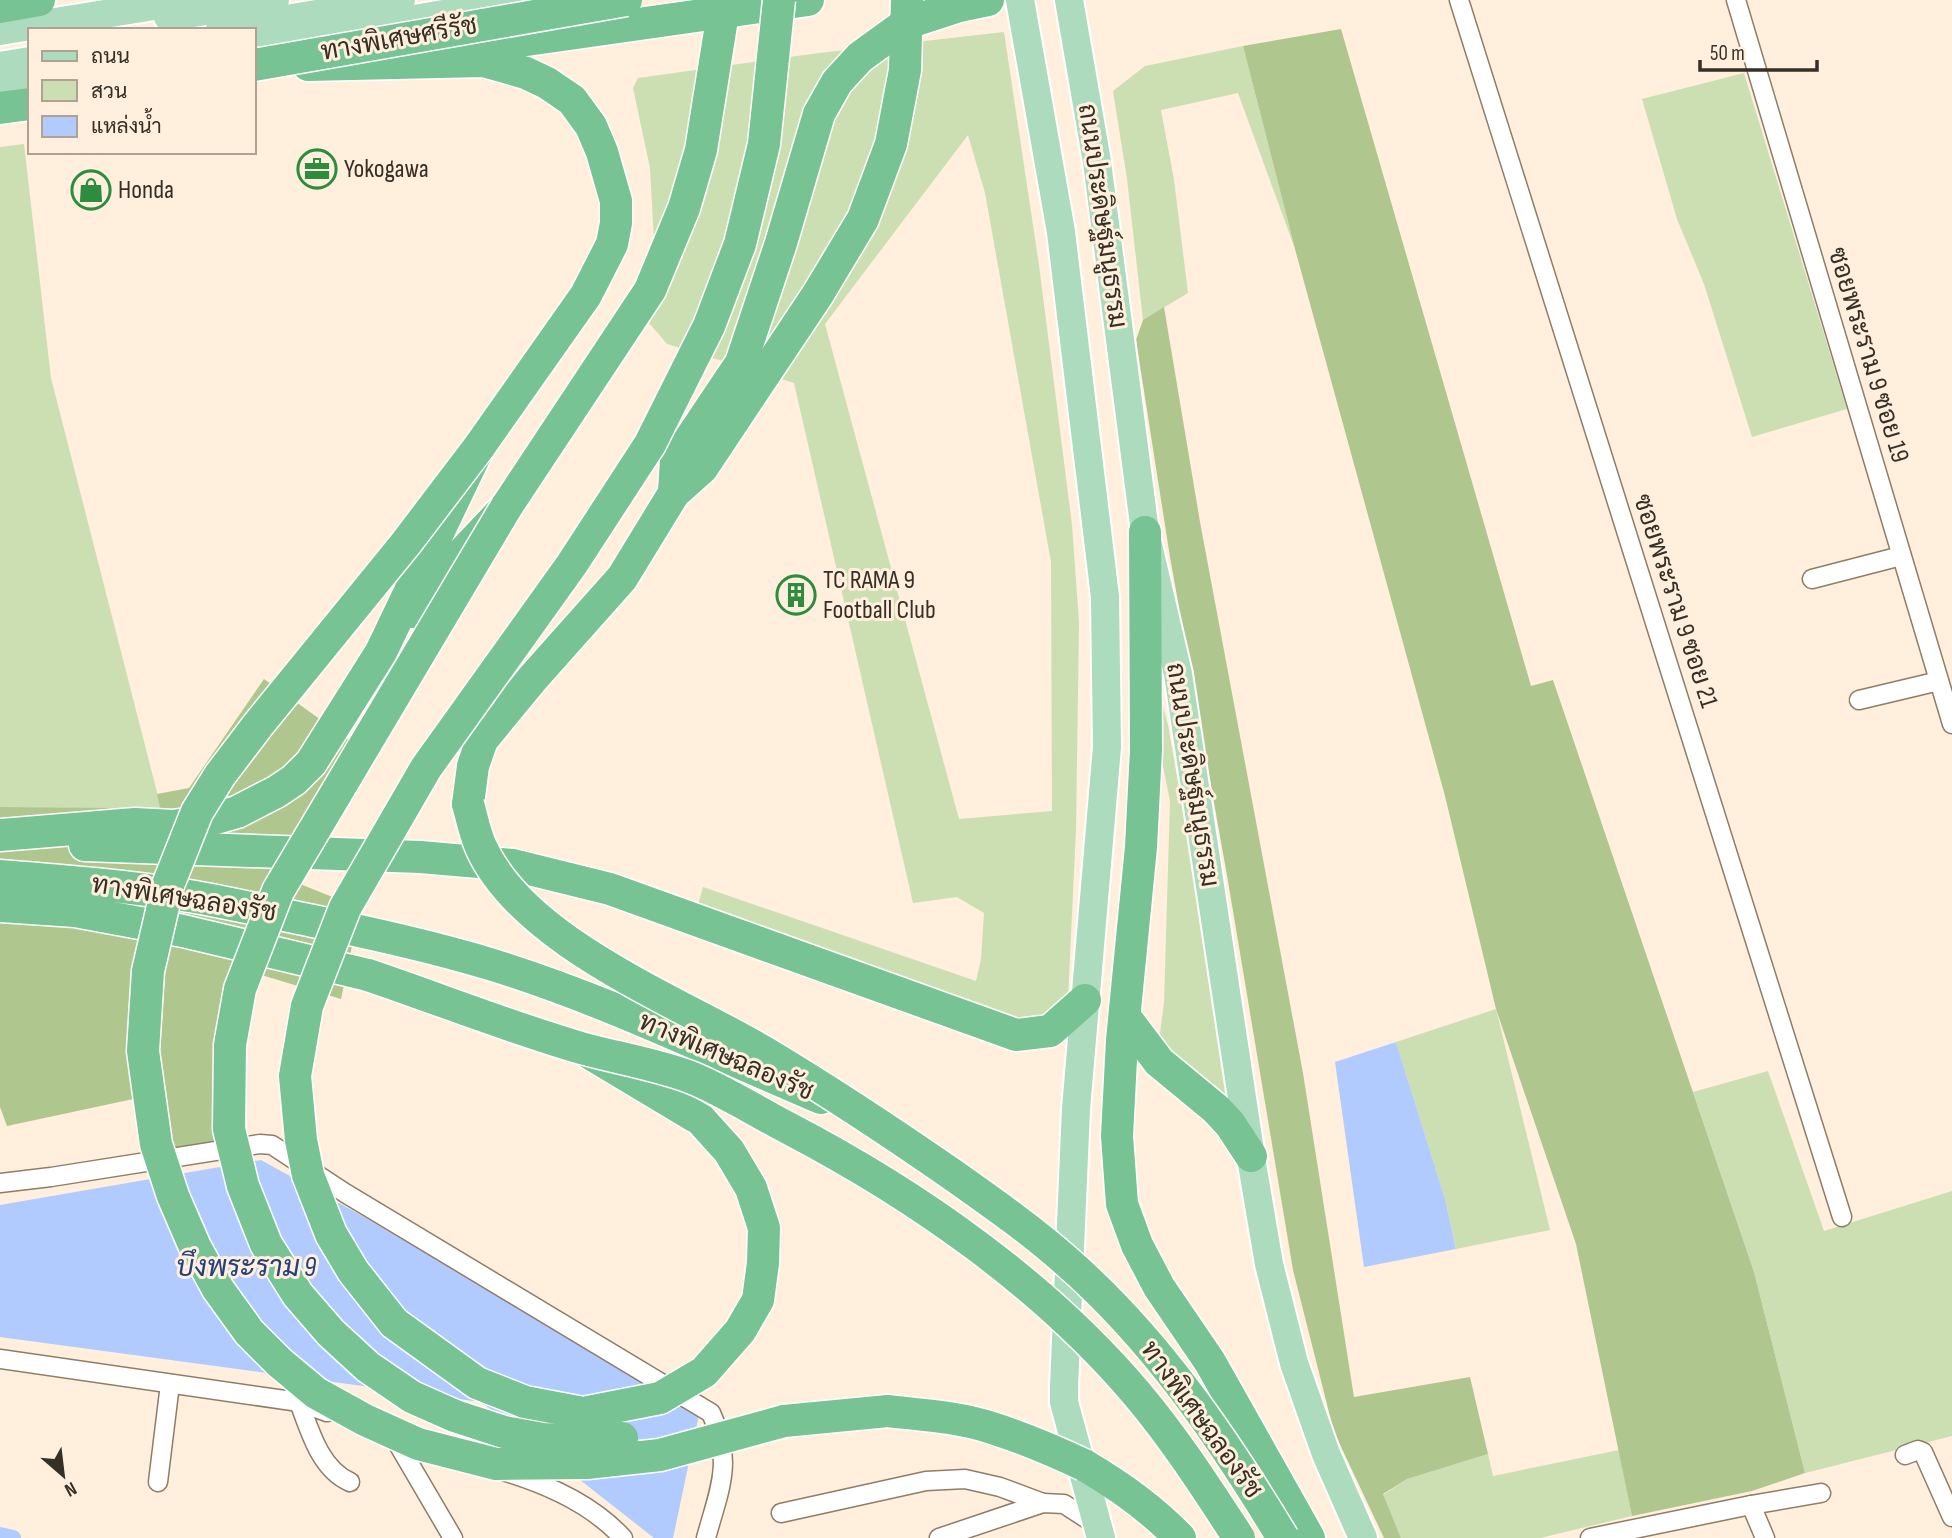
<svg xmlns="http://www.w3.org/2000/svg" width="1952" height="1538" viewBox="0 0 1952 1538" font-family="'Sofia Sans Condensed',Sarabun,sans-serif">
<rect width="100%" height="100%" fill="#ffefdc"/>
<g fill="#ccdfb2" fill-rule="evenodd">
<path d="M 1004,32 L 1039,265 L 1072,525 L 1079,622 L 1076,830 L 1068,998 L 1037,1025 L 697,909 L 703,887 L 976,981 L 981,959 L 984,913 L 957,897 L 913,903 L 794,383 L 667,344 L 634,305 L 654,241 L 650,168 L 633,88 L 638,78 L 819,53 ZM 968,135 L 985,193 L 1051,562 L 1052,811 L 959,819 L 825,324 Z"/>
<polygon points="1243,46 1295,249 1238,93 1161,110 1174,180 1188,293 1143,320 1127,179 1113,91 1145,66"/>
<polygon points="1744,73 1847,409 1752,437 1704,284 1677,219 1642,99"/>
<polygon points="24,144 51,378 161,808 0,807 0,147"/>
<polygon points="1159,691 1168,725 1235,1109 1167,1059 1160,1033 1164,1003 1170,801 1160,751"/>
<polygon points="1496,1009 1550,1230 1456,1249 1445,1199 1396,1042"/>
<polygon points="1768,1071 1824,1231 1952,1191 1952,1436 1805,1473 1754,1272 1693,1092"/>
<polygon points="1619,1450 1632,1516 1540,1538 1401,1538 1383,1495 1407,1479 1488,1454 1493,1476"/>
</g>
<g fill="#b0c68f">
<polygon points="1341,29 1531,686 1553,680 1754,1272 1805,1473 1752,1491 1632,1516 1576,1244 1496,1009 1445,796 1295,249 1243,46"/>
<polygon points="1164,307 1200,522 1303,1073 1354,1397 1470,1377 1488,1454 1407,1479 1383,1494 1401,1538 1384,1538 1334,1432 1293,1270 1228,881 1170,557 1136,340 1143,320"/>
<polygon points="264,679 353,743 275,874 360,908 341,999 242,969 224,1143 145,1156 138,1098 7,1126 0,1107 0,807 160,808 157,794 189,788"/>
</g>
<g fill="#b1cbff">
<polygon points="1396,1042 1445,1199 1456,1249 1364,1267 1335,1062"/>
<polygon points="261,1160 366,1218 699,1415 673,1538 654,1538 481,1402 0,1337 0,1205"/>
</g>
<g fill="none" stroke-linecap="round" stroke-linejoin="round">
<polyline stroke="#b1cbff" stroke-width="16" points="0,1535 13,1538"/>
<g stroke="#8f7d67" stroke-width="21">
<g id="minor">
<polyline points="1459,0 1842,1217"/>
<polyline points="1736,0 1952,724"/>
<polyline points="1812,579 1901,556"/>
<polyline points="1859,700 1939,681"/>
<path d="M 0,1183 L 51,1177 L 260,1144 L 272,1145 L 345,1193 L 711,1413 C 734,1462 719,1490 706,1538"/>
<polyline points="0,1359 299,1402 327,1412"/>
<path d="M 299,1402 C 310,1431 320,1469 350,1482"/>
<polyline points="395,1439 453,1538"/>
<polyline points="1905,1455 1918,1450 1923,1452 1952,1517"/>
<path d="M 506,1472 C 549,1485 592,1504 623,1538"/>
<polyline points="158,1482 170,1384"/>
<polyline points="1751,1505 1821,1493"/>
<polyline points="781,1513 926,1481 965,1479 1000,1487 1043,1503"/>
<polyline points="939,1538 1043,1503 1064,1504 1098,1526"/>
<polyline points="1590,1538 1751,1505 1765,1538"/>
</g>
</g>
<g stroke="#fff" stroke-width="32">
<g id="primary">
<polyline points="1020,0 1061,232 1105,597 1107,747 1076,1109 1064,1387 1064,1402 1101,1538"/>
<polyline points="1069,0 1097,162 1145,532 1178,674 1252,1164 1269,1264 1294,1363 1326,1454 1363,1538"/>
<polyline points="168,17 275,0"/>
<polyline points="220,30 401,0"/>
<polyline points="0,31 191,0"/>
<polyline points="254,47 524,0"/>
<polyline points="0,66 30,61"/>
<polyline points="0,89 30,84"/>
</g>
</g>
<g stroke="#fff" stroke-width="35">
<g id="motorway">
<polyline points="0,7 39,0"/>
<polyline points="462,49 808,0"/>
<polyline points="0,108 30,104"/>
<polyline points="674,493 676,460 741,363 781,243 819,114 837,82 860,57 907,23 959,6 988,0"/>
<polyline points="1145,532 1146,750 1141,847 1122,1040 1117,1136 1122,1204 1137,1245 1159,1287 1210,1362 1309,1538"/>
<polyline points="413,612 455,561 507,506 650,290 684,208 701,150 725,0"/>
<polyline points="468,804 473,766 482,740 533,678 622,578 674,493 702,468 818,294 863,219 891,144 905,70 907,0"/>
<polyline points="0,835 135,824 173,826 206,821 237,812 276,792 294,780 311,763 381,652 479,447 586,295 612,244 616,223 616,201 602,152 591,126 572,100 547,83 526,73 484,61 308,65"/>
<polyline points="85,845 420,857 513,865 610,889 1016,1035 1050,1031 1085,1000"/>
<path d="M 0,876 C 63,881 127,886 189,896 C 231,903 272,913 313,921 C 374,934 434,947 493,965 C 606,1000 712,1052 821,1098"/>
<polyline points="0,906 75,911 183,931 368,975"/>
<polyline points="1125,1017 1159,1062 1216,1109 1230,1124 1251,1156"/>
<polyline points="591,1054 701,1120"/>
<polyline points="784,1421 888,1411"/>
<path d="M 1084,1465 C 1120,1486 1151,1508 1180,1538"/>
</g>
</g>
<use href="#minor" stroke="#fff" stroke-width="18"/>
<use href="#primary" stroke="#addbbe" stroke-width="28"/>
<use href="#motorway" stroke="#77c393" stroke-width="32"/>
<g stroke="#fff" stroke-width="35" stroke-linecap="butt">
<g id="motorway-bridge">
<polyline points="254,65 626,0"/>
<polyline points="479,447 406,543 258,725 220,775 197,812 168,885 148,971 143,1051 156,1144 173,1196 195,1247 218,1289 249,1332 280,1363 316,1393 365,1420 418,1444 496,1464 587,1463 660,1455 784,1421"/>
<polyline points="507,506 278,891 240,989 230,1045 229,1129 243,1186 266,1244 298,1295 331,1333 368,1367 412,1397 455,1416 504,1432 543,1439 590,1442 622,1438"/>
<path d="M 468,804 C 472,818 475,834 481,847 C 523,942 678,1001 764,1052 C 829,1091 891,1132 953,1175 C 991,1202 1030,1229 1065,1260 C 1155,1338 1222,1437 1283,1538"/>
<path d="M 368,975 C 439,999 509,1027 581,1048 C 617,1058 655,1064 690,1077 C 721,1089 759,1113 790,1129 C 916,1195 1044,1284 1137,1394 C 1175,1439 1207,1489 1239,1538"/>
<polyline points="701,1120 729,1151 751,1188 764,1228 763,1263 758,1300 740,1331 704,1372 660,1398 583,1413 525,1402 477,1383 394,1323 353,1271 331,1234 308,1175 301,1140 295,1076 307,1006 345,908 426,768 572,564 650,444 709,326 740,244 764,144 779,0"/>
<path d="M 888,1411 C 923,1415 959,1417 992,1428 C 1024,1438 1054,1451 1084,1465"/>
</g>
</g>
<use href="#motorway-bridge" stroke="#77c393" stroke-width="32"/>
</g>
<defs>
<g id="office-ring" transform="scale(2.0125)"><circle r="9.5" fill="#ffefdc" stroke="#2c8c40" stroke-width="1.5"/><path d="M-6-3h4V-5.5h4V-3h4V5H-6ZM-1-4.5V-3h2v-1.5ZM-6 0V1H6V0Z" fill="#2c8c40"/></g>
<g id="shop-ring" transform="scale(2.0125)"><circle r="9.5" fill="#ffefdc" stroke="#2c8c40" stroke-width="1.5"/><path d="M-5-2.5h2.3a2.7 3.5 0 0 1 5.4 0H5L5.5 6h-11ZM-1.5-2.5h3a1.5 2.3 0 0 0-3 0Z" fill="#2c8c40"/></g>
<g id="building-ring" transform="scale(2.0125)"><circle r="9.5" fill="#ffefdc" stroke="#2c8c40" stroke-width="1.5"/><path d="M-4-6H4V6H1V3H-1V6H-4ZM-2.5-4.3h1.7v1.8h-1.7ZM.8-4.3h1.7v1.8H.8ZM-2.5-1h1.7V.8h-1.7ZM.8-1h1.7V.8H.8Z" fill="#2c8c40"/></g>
</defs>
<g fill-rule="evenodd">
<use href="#office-ring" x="317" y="169"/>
<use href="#shop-ring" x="91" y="190"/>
<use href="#building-ring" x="796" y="595"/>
</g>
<g text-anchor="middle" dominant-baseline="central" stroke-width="6" stroke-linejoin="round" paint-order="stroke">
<g font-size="26" fill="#362f26" stroke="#ffefdc">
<text transform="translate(399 39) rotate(-10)">ทางพิเศษศรีรัช</text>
<text transform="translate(1102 216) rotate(82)">ถนนประดิษฐ์มนูธรรม</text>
<text transform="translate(1868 355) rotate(73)">ซอยพระราม 9 ซอย 19</text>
<text transform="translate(1675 601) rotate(72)">ซอยพระราม 9 ซอย 21</text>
<text transform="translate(1192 775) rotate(81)">ถนนประดิษฐ์มนูธรรม</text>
<text transform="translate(184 899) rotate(9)">ทางพิเศษฉลองรัช</text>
<text transform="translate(726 1057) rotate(23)">ทางพิเศษฉลองรัช</text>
<text transform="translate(1201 1420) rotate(54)">ทางพิเศษฉลองรัช</text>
</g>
<g font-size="26" fill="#362f26" stroke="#ffefdc" text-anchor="start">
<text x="344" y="169">Yokogawa</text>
<text x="118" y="190">Honda</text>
<text x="823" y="580">TC RAMA 9<tspan x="823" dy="30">Football Club</tspan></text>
</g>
<g font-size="28" font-style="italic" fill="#24407d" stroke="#ffefdc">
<text x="246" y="1267">บึงพระราม 9</text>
</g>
</g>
<rect x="28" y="28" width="228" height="126" fill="#ffefdc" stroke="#afa293" stroke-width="2"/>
<rect x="42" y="51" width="35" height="10" fill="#addbbe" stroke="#afa293" stroke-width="2"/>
<text x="91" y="63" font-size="21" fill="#362f26">ถนน</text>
<rect x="42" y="80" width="35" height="21" fill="#ccdfb2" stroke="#afa293" stroke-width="2"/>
<text x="91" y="98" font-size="21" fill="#362f26">สวน</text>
<rect x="42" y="116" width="35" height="21" fill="#b1cbff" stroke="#afa293" stroke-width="2"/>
<text x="91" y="133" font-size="21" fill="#362f26">แหล่งน้ำ</text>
<g transform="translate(63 1475) rotate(152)" stroke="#ffefdc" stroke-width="5" paint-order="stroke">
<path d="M0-5L12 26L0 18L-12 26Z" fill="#362f26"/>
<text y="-10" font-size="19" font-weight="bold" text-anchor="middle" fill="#362f26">N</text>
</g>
<path d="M1700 60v10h117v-10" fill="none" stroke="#362f26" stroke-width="3.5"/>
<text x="1710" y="60" font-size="21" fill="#362f26" stroke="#ffefdc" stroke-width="5" paint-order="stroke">50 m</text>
</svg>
